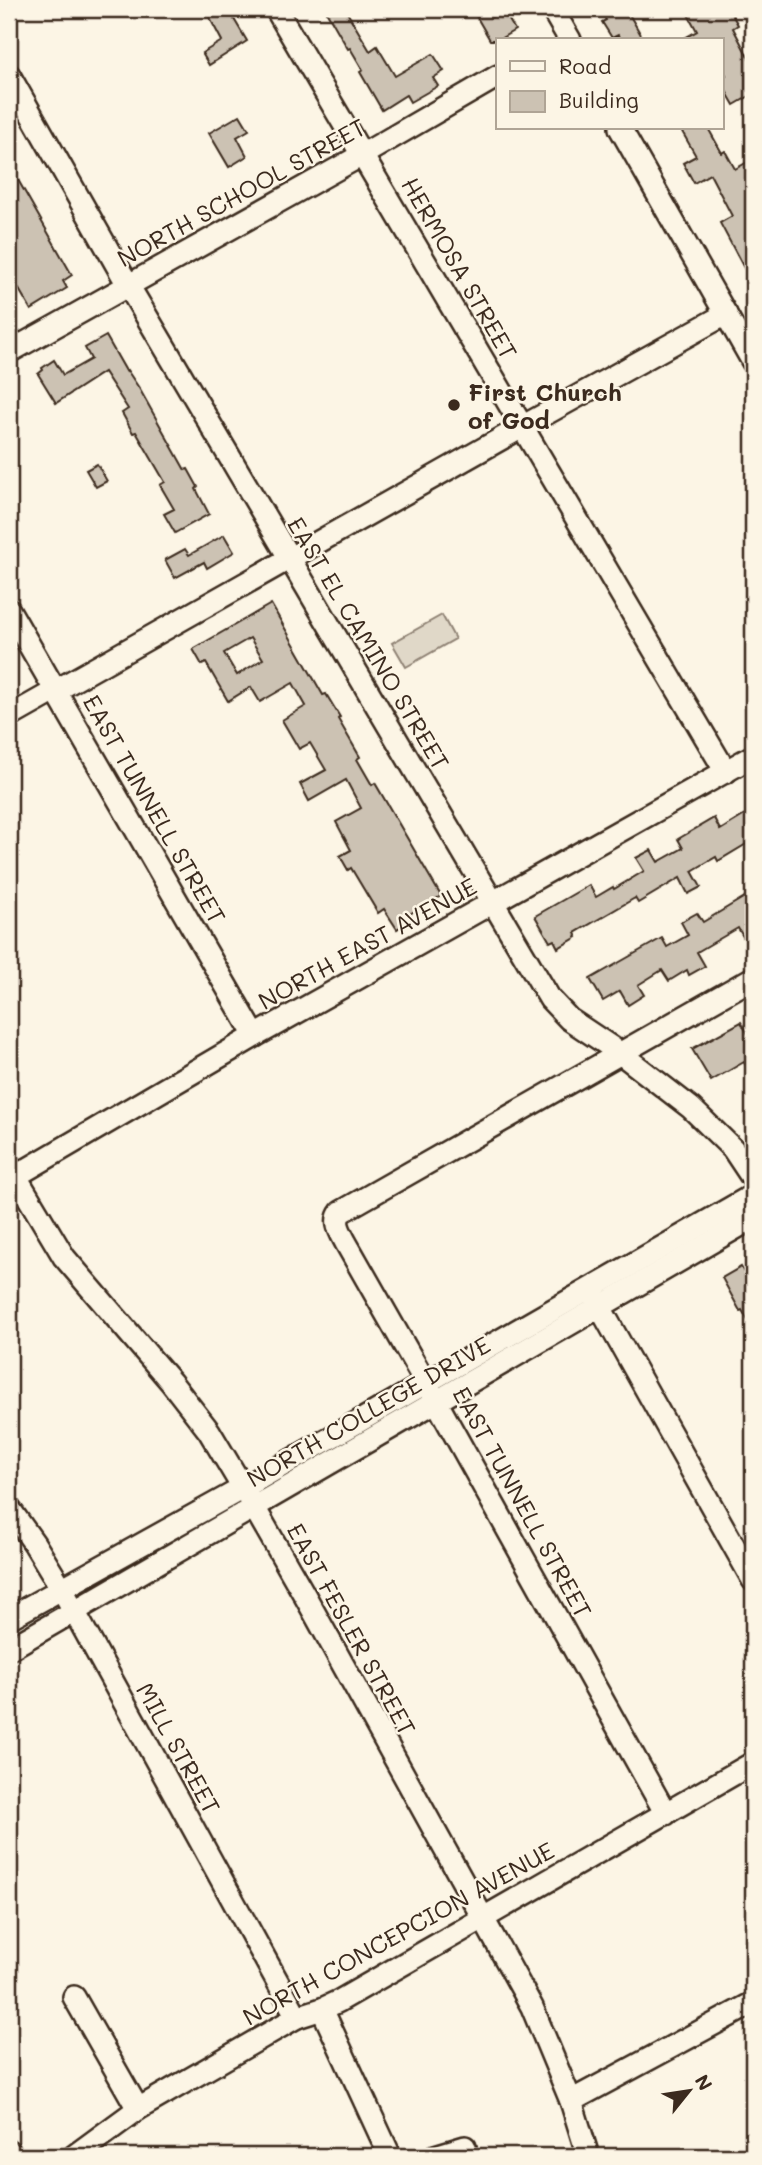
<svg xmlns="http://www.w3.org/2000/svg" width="762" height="2165" viewBox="0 0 762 2165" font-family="Mali,sans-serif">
<rect width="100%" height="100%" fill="#fcf5e5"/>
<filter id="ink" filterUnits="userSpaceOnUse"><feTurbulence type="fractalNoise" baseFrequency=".0143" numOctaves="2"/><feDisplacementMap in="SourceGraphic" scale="14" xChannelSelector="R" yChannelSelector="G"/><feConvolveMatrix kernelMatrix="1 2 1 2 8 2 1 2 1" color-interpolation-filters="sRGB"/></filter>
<g filter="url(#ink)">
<polygon fill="#e0d8c8" stroke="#8e8173" stroke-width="2" points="442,615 455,639 406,667 392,643"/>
<g fill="#ccc2b3" stroke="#3b2a1e" stroke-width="2" fill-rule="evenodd">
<polygon points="205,9 228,9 247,41 209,65 202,53 222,41"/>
<polygon points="325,9 345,9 370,51 377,46 395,76 433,54 444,71 433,78 438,86 410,102 406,95 382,110 360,72 363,70 350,48 348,49"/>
<polygon points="472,9 487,9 492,17 503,10 515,30 498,40 490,40"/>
<polygon points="600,9 626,9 644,40 621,40 618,35 612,38 602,22 606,20"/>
<polygon points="685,9 729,9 738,25 733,28 753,66 753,94 734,105 722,84 722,78 726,75 722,67 722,40 681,40 697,31"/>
<polygon points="240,115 249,130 237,137 247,156 229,167 209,133"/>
<polygon points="680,128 708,128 722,153 725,151 735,169 753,159 753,285 720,223 732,216 710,174 694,183 683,163 696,156"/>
<polygon points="9,164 72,275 63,281 67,288 31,310 9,272"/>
<polygon points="106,336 126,371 127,370 139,388 185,470 188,469 198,487 196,489 209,514 175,533 164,514 174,509 160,485 165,482 136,432 133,433 122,413 128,409 104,372 56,403 38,374 43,370 42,368 54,360 63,375 91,359 85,348"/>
<polygon points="97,464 107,481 96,487 86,470"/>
<polygon points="224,535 234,552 207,568 204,562 175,578 165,560 185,549 189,555"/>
<path d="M 271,604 L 323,695 L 326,694 L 340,717 L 338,719 L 360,757 L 357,759 L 372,785 L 375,783 L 441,896 L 406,916 L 409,921 L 397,929 L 384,909 L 378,913 L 351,868 L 348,870 L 340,856 L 351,850 L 336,822 L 361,808 L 346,780 L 309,801 L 300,784 L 326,770 L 310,743 L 299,749 L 282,720 L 306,706 L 293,683 L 260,702 L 251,687 L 228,701 L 206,663 L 202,665 L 193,649 ZM 250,638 L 263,659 L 237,675 L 224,653 Z"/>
<polygon points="753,810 753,840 718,861 716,857 692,871 701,887 688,894 680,878 638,903 635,898 575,933 577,937 558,948 554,940 550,942 535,916 589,885 596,897 613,887 614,889 644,871 636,858 651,850 658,862 683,848 678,839 714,818 720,830"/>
<polygon points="753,892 753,954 738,928 697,952 705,966 689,975 687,970 669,981 662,970 638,985 644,995 628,1005 620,991 603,1001 590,979 662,938 667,947 688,935 681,922 697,913 703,922"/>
<polygon points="741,1022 748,1034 753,1031 753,1078 744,1062 711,1081 692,1049"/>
<polygon points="741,1267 753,1289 753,1329 742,1310 740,1311 722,1278"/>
</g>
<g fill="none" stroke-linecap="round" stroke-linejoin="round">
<g stroke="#3b2a1e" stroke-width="26">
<g id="minor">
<polyline points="276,9 726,772"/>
<polyline points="552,9 570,40"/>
<polyline points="9,75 128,285 550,999 569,1019 620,1053 691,1108 733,1149 753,1179"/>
<polyline points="620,128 753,362"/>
<polyline points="9,352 362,155 498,76"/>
<polyline points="9,610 255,1036"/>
<polyline points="9,717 522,427 726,314"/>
<polyline points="9,1165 64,1257 171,1382 209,1431 243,1488 305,1596 532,2007 571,2101 588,2156"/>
<polyline points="9,1180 255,1036 753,756"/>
<polyline points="592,1293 753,1580"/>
<polyline points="9,1508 34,1543 62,1589 297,2017"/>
<polyline points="9,1618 243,1488 753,1195"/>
<polyline points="9,1649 753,1218"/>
<path d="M 666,1814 L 436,1401 L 346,1243 C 341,1233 333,1222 341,1212 L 753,978"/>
<polyline points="74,1997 138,2109"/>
<polyline points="322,2009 390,2156"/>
<polyline points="571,2101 753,2003"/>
<polyline points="9,2151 12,2156"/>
<polyline points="74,2156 138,2109 297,2017 322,2009 339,2001 753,1763"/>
<polyline points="435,2156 465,2147"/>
</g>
</g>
<use href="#minor" stroke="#fcf5e5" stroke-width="21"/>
</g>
</g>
<circle fill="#3b2a1e" stroke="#fcf5e5" stroke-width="2.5" cx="454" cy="405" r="7"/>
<g text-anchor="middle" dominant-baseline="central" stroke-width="5" stroke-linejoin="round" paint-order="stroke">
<g font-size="24" fill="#3b2a1e" stroke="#fcf5e5">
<text transform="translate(241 192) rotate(-29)">NORTH SCHOOL STREET</text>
<text transform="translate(460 268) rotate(60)">HERMOSA STREET</text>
<text transform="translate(369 643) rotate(59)">EAST EL CAMINO STREET</text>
<text transform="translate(155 809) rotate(60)">EAST TUNNELL STREET</text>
<text transform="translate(367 943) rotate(-29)">NORTH EAST AVENUE</text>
<text transform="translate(368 1411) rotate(-30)">NORTH COLLEGE DRIVE</text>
<text transform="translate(523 1502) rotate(61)">EAST TUNNELL STREET</text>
<text transform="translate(352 1629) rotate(61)">EAST FESLER STREET</text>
<text transform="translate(179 1748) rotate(61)">MILL STREET</text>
<text transform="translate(398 1933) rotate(-29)">NORTH CONCEPCION AVENUE</text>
</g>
<g font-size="24" font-weight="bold" fill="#3b2a1e" stroke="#fcf5e5" text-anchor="start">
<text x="468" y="391">First Church<tspan x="468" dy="28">of God</tspan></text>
</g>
</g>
<rect width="762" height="2165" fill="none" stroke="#fcf5e5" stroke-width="35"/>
<rect x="18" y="18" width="727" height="2130" fill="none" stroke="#3b2a1e" stroke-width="2.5" filter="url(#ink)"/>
<rect x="496" y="38" width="228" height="91" fill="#fcf5e5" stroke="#afa495" stroke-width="2"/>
<rect x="510" y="61" width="35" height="10" fill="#fcf5e5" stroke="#afa495" stroke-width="2"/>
<text x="559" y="74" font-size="21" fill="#3b2a1e">Road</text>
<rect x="510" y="91" width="35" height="21" fill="#ccc2b3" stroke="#afa495" stroke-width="2"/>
<text x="559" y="108" font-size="21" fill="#3b2a1e">Building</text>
<g transform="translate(689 2091) rotate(60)" stroke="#fcf5e5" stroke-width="5" paint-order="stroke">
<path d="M0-5L12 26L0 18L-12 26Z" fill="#3b2a1e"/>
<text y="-10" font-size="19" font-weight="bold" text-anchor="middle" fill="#3b2a1e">N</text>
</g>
</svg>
